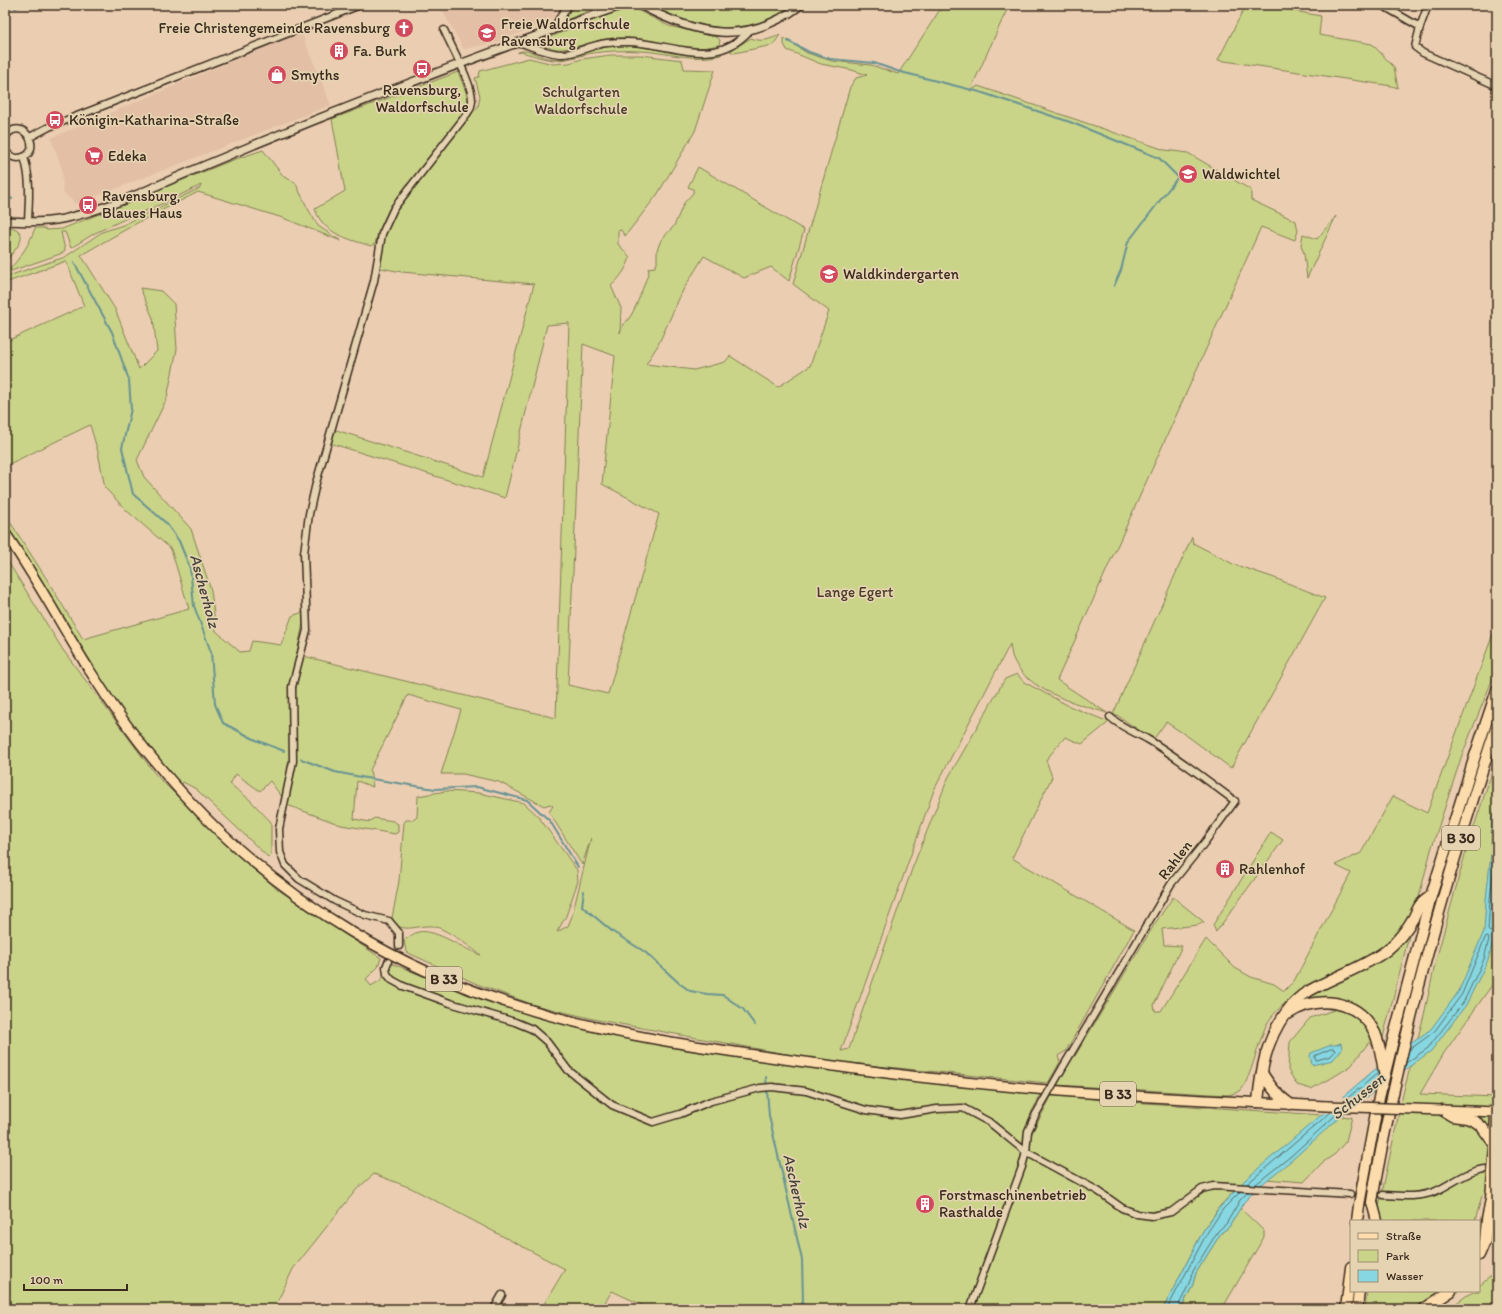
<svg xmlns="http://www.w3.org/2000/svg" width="1502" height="1314" viewBox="0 0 1502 1314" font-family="Itim,sans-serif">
<rect width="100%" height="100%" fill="#ebceb1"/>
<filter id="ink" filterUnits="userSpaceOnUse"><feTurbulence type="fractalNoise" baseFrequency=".025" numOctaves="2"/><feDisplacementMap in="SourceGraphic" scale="8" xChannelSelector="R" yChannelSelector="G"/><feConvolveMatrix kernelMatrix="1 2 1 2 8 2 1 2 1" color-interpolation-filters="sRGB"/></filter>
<g filter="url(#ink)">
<g fill="#e2bfa5">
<polygon points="439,5 559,5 554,17 542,24 498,42 464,49"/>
<polygon points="301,32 331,105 76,204 63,192 62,169 51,138"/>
</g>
<g fill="#c9d488" stroke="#827f53" fill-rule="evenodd">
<polygon points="570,5 603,5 561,22"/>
<path d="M 650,5 L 798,5 C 752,38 698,33 650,5 Z"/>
<path d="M 943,5 L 1009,5 L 970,91 L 978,86 L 1165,150 L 1188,153 L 1251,190 L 1251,200 L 1296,221 L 1298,231 L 1295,240 L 1261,227 L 1057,680 L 1107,713 C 1075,703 1025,691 1012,656 C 1011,652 1011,648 1010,644 L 934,790 L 841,1051 L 849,1049 L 912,869 L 948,778 L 1005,679 L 1017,674 L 1024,682 L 1069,706 L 1109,722 L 1082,744 L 1065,737 L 1046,760 L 1052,777 L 1012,858 L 1134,930 L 1066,1051 L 1058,1056 L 1060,1062 L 1048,1083 L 867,1065 L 808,1058 L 598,1020 L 534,1005 L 477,984 L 406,952 L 404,940 C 408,938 414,933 418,932 C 436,928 464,950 481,955 C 470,947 444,927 432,926 C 417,925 409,932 394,925 L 392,918 L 399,881 L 404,823 L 406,820 L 413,820 L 417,817 L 418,796 L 446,791 L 479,793 L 524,803 L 538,816 L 577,870 L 578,881 L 566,916 L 557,932 L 568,926 L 572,916 L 591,838 L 582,865 L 549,812 L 553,806 L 550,804 L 544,806 L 499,782 L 463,774 L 441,774 L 461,710 L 408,695 L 370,770 L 373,787 L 357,781 L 354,819 L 370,822 L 374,818 L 393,821 L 398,824 L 398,832 L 395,834 L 341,825 L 287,805 L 293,761 L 282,797 L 270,781 L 260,791 L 236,774 L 230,784 L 250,800 L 271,822 L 271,856 L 269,858 L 196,789 L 183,782 L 181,785 L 145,744 L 104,685 L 37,573 L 5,524 L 5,514 L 46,578 L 83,639 L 189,609 L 171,549 L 126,510 L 105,488 L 98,452 L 90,425 L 5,466 L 5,342 L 84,306 L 66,261 L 5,283 L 5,277 L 65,257 L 102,232 L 123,225 L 200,188 L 201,185 L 164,203 L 125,219 L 95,233 L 71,248 L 65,232 L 61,232 L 65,250 L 63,253 L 11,271 L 10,269 C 22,255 29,245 35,228 L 44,228 L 47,230 L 62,229 L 230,161 L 263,150 L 284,177 L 295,182 L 307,207 L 318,226 L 341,241 L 283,218 L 198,192 L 137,223 L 81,255 L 115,309 L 139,369 L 157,351 L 153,318 L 140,288 L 161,291 L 174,304 L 177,349 L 167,398 L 137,460 L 144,477 L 191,529 L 211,590 L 216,631 L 240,652 L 249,651 L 252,641 L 281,645 L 292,616 L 303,612 L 303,623 L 289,692 L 291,734 L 296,737 L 295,692 L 303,656 L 556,718 L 569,323 L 547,325 L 505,498 L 330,443 L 333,429 L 483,477 L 534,284 L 402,272 L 381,268 L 378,270 L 385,235 L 394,214 L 470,115 L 478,107 L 480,96 L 475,78 L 479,77 L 480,71 L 529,58 L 553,64 L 569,63 L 582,59 L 611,55 L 641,55 L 682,60 L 684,69 L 715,70 L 695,131 L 657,195 L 625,236 L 621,230 L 618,231 L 618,244 L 630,257 C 627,268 620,278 611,286 L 621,308 L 620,333 L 623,324 C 634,319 644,283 649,272 L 648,268 L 655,267 L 657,263 L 657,250 L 661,240 L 674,226 L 684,203 L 693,193 L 693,189 L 688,187 L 698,167 L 804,230 L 789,281 L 771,267 L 744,278 L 704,256 L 683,290 L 658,345 L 646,364 L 694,370 L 725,362 L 730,356 L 778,387 L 810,366 L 829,311 L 793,284 L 850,87 L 856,78 L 867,75 L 852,70 L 821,64 L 787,50 L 784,44 L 784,38 L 807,53 L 832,61 L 871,65 L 898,74 ZM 583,344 L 615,356 L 602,484 L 659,514 L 608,694 L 568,685 Z"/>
<polygon points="1246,5 1262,5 1321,16 1319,35 1372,44 1394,67 1398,88 1392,86 1218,60"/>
<path d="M 633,8 L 669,26 L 717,37 L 720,40 L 719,45 C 709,47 699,49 689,48 C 663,45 640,36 613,38 C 596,39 571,51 556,49 C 550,48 544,44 539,41 L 558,34 L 611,9 Z"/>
<path d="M 780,35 L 773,45 L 734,53 L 730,51 L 751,38 C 763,43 770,39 780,35 Z"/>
<path d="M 623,45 C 631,46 640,46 648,48 C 675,52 694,59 722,52 L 721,55 C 693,62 666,52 639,51 C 624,50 608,51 593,53 C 581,55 569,60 557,60 C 545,60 533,55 521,52 L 518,53 L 518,52 C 529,48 537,56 547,58 C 566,62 583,52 601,48 C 608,46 616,46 623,45 Z"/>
<path d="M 458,72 L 468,97 L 469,106 L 464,116 L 389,209 L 378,233 L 375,244 L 371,246 C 349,239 323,234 315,209 L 345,191 L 332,119 Z"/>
<polygon points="1336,216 1307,278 1304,254 1301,245 1303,234 1317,239"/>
<path d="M 5,226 C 35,230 16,249 5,262 Z"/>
<polygon points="1192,537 1193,543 1233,564 1272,577 1325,598 1231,768 1190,738 1166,722 1153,740 1117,715 1114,718 1114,712"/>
<polygon points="5,557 63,650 156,775 227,846 277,889 381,958 378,967 366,979 371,986 381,980 393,964 478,998 533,1016 580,1028 680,1049 951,1086 1042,1093 1032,1111 1024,1132 1031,1135 1052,1095 1116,1101 1352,1117 1346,1141 1335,1154 1322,1163 1304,1182 1265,1179 1246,1179 1220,1206 1203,1231 1163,1309 651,1309 612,1291 601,1309 541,1309 565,1269 411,1188 374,1174 356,1190 293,1269 274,1309 5,1309"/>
<path d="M 1497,623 L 1497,668 L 1462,755 L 1431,850 L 1380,1049 L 1375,1033 L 1345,1004 L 1297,1007 L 1294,996 C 1284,1004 1275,1011 1268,1022 C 1259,1037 1250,1083 1240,1091 C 1237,1093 1232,1094 1228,1095 L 1057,1085 L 1073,1055 L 1075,1056 L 1154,925 L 1173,897 L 1204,922 L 1198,925 L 1162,929 L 1164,945 L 1182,946 L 1154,1005 L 1155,1011 L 1161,1011 L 1206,939 L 1235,968 L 1251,977 L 1274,984 L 1284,991 L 1294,981 L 1351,873 L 1335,865 L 1361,853 L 1393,796 L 1427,813 Z"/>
<polygon points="1497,757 1497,970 1492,985 1444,1053 1420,1094 1497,1097 1497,1180 1482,1196 1475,1221 1376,1221 1403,1094 1424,1015 1436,960 1466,851"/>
<polygon points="1271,832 1283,840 1216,932 1213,925"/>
<path d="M 1332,1006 C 1357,1013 1367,1020 1373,1047 L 1369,1042 L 1351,1066 L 1330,1079 L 1311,1089 L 1297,1085 L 1288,1070 L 1290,1042 L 1310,1018 L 1334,1010 L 1317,1007 Z"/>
<polygon points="1240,1208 1264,1231 1264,1237 1222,1309 1181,1309 1192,1287 1196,1273 1221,1233 1229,1227"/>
<path d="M 1497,1264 L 1497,1309 L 1447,1309 C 1458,1304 1468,1291 1479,1291 L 1479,1286 L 1490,1277 Z"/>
<polygon points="1367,1291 1440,1291 1416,1309 1365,1309"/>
</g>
<g fill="#86d7e1" stroke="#689293">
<polygon points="1497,803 1497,926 1488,960 1466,1005 1431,1051 1341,1116 1293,1159 1261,1185 1244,1202 1229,1227 1221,1233 1196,1273 1192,1287 1180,1309 1163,1309 1203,1231 1220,1207 1246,1179 1373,1071 1431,1029 1459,991 1484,931 1486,899 1491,854 1492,818"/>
<polygon points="1341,1043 1342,1049 1333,1060 1312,1065 1310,1056 1311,1053 1331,1045 1335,1045"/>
</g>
<polygon fill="#ebceb1" points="1339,1097 1369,1098 1347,1114 1320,1113"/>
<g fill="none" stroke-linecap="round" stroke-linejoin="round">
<g stroke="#596f6c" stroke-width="1">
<polyline points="1497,817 1495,855 1490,899 1488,930 1490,932 1497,928"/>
<polyline points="1497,880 1493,921 1494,923 1497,923"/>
<polygon points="1331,1049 1334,1049 1335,1051 1331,1056 1317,1060 1315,1059 1315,1056"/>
<polyline points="1406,1063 1428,1048 1463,1003 1484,959 1489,939 1488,937 1485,938 1462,994 1434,1032 1409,1050"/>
<polyline points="1344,1101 1378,1073"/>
<polyline points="1247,1184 1331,1112"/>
<polyline points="1256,1184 1291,1156 1339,1112"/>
<polyline points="1167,1309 1207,1233 1223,1209 1240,1192"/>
<polyline points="1177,1309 1188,1286 1193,1271 1218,1231 1226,1224 1240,1200 1248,1192"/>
</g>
<g stroke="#689293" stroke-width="2">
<polyline points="15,8 23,5"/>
<polyline points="788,41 809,52 830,59 874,63 897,71 980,92 1070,122 1159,158 1178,177 1128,242 1121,270 1114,286"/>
<polyline points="5,193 12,199"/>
<polyline points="74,262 112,332 129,380 131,409 122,448 133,494 166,523 179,541 190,568 194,606 211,652 215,704 223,723 256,740 284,751"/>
<polyline points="301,759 335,772 366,778 435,789 477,787 527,800 550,821 578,867"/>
<polyline points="584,891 582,906 613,932 645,952 679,983 690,991 707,994 723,995 743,1009 755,1025"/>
<polyline points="766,1077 769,1116 802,1260 803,1301 800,1309"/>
</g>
<g stroke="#c8ad94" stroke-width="6" stroke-dasharray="6 3" stroke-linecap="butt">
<polyline points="388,962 399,946"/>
<polyline points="1350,1194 1383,1195"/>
</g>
<g stroke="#3b2a1e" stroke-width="9">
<g id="minor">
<polyline points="1382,5 1420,27"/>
<polyline points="1428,5 1420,27 1415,47 1423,53 1497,86"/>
<path d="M 518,42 C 531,46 548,54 562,54 C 574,54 585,48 597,45 C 606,42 617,42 627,42 C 670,42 714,71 750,30"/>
<path d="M 5,137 C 24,112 46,156 18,158 C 13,158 8,155 5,150"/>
<polyline points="30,137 49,127 360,5"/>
<path d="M 24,157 C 31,179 29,198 28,221"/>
<path d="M 399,946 L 399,933 L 389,921 L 365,915 L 335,901 L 299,879 L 285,865 L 280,852 L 279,829 L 293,761 L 292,687 L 307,630 L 304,553 L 309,514 L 316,483 L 374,281 L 382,234 L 394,208 L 467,114 C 470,110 472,105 472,100 C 472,83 451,46 444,30"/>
<polyline points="388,962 386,967 387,974 392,980 403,986 450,1003 515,1022 532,1029 547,1042 568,1070 612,1105 653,1122 680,1114 711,1101 760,1088 772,1087 806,1091 866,1110 900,1115 937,1109 963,1108 989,1122 1026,1152 1098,1191 1122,1208 1137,1214 1152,1216 1171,1212 1202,1189 1214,1186 1350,1194"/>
<path d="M 1063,1067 L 1171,884 L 1205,842 L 1235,801 C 1206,780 1178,757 1147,739 C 1134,732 1121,727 1110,717"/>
<path d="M 1383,1195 C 1401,1196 1419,1198 1436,1191 C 1456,1182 1472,1166 1495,1169"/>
<polyline points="494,1309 502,1295"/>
<polyline points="970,1309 1022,1167 1026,1152 1028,1131 1036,1114"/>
</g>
</g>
<g stroke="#3b2a1e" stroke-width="10">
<g id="tertiary">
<path d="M 640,5 C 696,35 746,47 801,5"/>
<polyline points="553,30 568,5"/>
<path d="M 5,221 C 26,222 50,223 71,217 C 89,213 106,206 124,200 C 288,128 454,64 623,5"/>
</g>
</g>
<g stroke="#3b2a1e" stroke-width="12">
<g id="primary">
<path d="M 5,533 C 36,577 61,625 90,671 C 127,730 170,784 220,832 C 300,908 398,967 503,1001 C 600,1034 703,1048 805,1062 C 894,1075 984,1085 1073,1092 C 1158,1098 1243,1102 1327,1106"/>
<polyline points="1442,1110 1497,1112"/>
</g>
</g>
<g stroke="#3b2a1e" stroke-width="13">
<g id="trunk">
<path d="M 1288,1014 C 1317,994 1358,999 1375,1033 C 1380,1045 1382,1059 1384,1072"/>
<path d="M 1262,1073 C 1270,1086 1277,1095 1290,1104"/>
<path d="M 1258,1102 C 1261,1069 1266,1041 1285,1014 C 1292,1004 1298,997 1309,991 C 1335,976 1363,968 1387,950 C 1398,941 1407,929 1414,917 C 1416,913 1418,907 1421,904 C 1424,901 1427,899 1431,896"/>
<polyline points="1442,1110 1452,1116 1467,1118 1476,1122 1482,1127 1495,1145"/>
<polyline points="1495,1145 1496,1112"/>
<polyline points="1363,1183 1378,1102 1394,1036 1431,896 1475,756 1497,690"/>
<path d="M 1375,1183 C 1403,1027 1447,875 1497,725"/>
<polyline points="1372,1202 1377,1221"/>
<polyline points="1357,1221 1359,1205"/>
<polyline points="1479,1255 1485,1241 1487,1220"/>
<polyline points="1346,1309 1351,1267"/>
<polyline points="1357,1309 1359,1291"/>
<polyline points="1424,1309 1451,1291"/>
</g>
</g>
<use href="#minor" stroke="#e5d3b1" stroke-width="6"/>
<use href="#tertiary" stroke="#e5d3b1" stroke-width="7"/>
<use href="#primary" stroke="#fcdcac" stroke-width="9"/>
<use href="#trunk" stroke="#fcdcac" stroke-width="10"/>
<g stroke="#3b2a1e" stroke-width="9" stroke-linecap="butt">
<polyline id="minor-bridge" points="1036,1114 1063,1067"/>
</g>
<g stroke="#3b2a1e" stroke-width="12" stroke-linecap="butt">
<polyline id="primary-bridge" points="1327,1106 1442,1110"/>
</g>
<g stroke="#3b2a1e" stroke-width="13" stroke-linecap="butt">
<g id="trunk-bridge">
<polyline points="1372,1202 1375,1183"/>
<polyline points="1359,1205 1363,1183"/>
<polyline points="1487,1220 1491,1199 1495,1145"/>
</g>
</g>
<use href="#minor-bridge" stroke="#e5d3b1" stroke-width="6"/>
<use href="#primary-bridge" stroke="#fcdcac" stroke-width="9"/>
<use href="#trunk-bridge" stroke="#fcdcac" stroke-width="10"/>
</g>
</g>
<defs>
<g id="church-disc" transform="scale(1)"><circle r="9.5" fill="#d1495b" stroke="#e5d3b1"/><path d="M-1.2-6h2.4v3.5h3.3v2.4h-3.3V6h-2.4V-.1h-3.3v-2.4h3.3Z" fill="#fff"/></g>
<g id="school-disc" transform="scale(1)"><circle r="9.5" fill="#d1495b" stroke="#e5d3b1"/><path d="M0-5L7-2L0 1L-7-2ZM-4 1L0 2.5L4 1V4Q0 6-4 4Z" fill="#fff"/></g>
<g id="building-disc" transform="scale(1)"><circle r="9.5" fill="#d1495b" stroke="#e5d3b1"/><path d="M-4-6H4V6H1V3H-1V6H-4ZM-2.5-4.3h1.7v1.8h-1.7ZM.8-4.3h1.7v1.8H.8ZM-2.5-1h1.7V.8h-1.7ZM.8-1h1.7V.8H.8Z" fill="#fff"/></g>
<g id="bus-disc" transform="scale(1)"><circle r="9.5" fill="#d1495b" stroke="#e5d3b1"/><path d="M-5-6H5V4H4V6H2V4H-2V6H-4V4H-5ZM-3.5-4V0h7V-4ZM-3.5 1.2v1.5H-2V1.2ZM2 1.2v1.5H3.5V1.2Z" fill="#fff"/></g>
<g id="shop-disc" transform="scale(1)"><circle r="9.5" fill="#d1495b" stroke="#e5d3b1"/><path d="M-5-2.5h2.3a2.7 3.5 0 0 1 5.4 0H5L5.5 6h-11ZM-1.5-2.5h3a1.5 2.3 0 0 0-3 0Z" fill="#fff"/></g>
<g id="supermarket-disc" transform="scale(1)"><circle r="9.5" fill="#d1495b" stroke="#e5d3b1"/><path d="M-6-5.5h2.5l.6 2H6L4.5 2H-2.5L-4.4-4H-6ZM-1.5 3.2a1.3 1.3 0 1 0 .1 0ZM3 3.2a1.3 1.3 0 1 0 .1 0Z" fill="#fff"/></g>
</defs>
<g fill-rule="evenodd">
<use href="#church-disc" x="404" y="28"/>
<use href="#school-disc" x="487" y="33"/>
<use href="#building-disc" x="339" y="51"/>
<use href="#bus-disc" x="422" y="69"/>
<use href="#shop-disc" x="277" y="75"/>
<use href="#bus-disc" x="55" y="120"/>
<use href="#supermarket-disc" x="94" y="156"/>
<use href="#school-disc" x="1188" y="174"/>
<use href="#bus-disc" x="88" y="205"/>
<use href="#school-disc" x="829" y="274"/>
<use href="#building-disc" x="1225" y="869"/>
<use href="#building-disc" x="925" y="1204"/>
</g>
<g text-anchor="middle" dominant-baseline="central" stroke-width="3.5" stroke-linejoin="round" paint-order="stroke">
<g fill="#e5d3b1" stroke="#6e5d4a" stroke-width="1">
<rect x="1442" y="826" width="38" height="24" rx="3"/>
<rect x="426" y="967" width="36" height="24" rx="3"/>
<rect x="1100" y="1082" width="36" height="24" rx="3"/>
</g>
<g font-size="14" font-weight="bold" fill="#3b2a1e">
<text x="1461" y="838">B 30</text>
<text x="444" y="979">B 33</text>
<text x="1118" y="1094">B 33</text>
</g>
<g font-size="15" fill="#3b2a1e" stroke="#e5d3b1" text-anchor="start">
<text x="501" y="24">Freie Waldorfschule<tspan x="501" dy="17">Ravensburg</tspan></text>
<text x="390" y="28" text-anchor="end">Freie Christengemeinde Ravensburg</text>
<text x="353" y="51">Fa. Burk</text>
<text x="291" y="75">Smyths</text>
<text x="422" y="90" text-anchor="middle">Ravensburg,<tspan x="422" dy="17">Waldorfschule</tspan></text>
<text x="69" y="120">Königin-Katharina-Straße</text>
<text x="108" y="156">Edeka</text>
<text x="1202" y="174">Waldwichtel</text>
<text x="102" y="196">Ravensburg,<tspan x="102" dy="17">Blaues Haus</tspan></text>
<text x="843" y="274">Waldkindergarten</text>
<text x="1239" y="869">Rahlenhof</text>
<text x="939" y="1195">Forstmaschinenbetrieb<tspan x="939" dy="17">Rasthalde</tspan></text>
</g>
<g font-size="15" fill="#493b29" stroke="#e5d3b1">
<text x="581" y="92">Schulgarten<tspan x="581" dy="17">Waldorfschule</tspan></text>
<text x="855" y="592">Lange Egert</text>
</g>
<g font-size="15" fill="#3b2a1e" stroke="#e5d3b1">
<text transform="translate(1175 860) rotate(-52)">Rahlen</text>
</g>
<g font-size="16" font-style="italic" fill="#46443b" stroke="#e5d3b1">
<text transform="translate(205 591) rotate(75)">Ascherholz</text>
<text transform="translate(1358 1096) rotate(-39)">Schussen</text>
<text transform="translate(797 1191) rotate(77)">Ascherholz</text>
</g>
</g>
<rect width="1502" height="1314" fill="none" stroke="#e5d3b1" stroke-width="20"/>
<rect x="10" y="10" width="1482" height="1294" fill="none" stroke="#3b2a1e" stroke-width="1.5" filter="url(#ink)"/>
<rect x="1350" y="1220" width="130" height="72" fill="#e5d3b1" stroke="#a18f76"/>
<rect x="1358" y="1233" width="20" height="6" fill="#fcdcac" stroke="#a18f76"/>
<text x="1386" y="1240" font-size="12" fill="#3b2a1e">Straße</text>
<rect x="1358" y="1250" width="20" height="12" fill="#c9d488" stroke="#a18f76"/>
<text x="1386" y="1260" font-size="12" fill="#3b2a1e">Park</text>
<rect x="1358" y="1270" width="20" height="12" fill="#86d7e1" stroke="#a18f76"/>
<text x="1386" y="1280" font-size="12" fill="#3b2a1e">Wasser</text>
<path d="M24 1284v6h103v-6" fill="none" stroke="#3b2a1e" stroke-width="2"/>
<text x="30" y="1284" font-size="12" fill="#3b2a1e" stroke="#e5d3b1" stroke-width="3" paint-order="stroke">100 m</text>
</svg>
